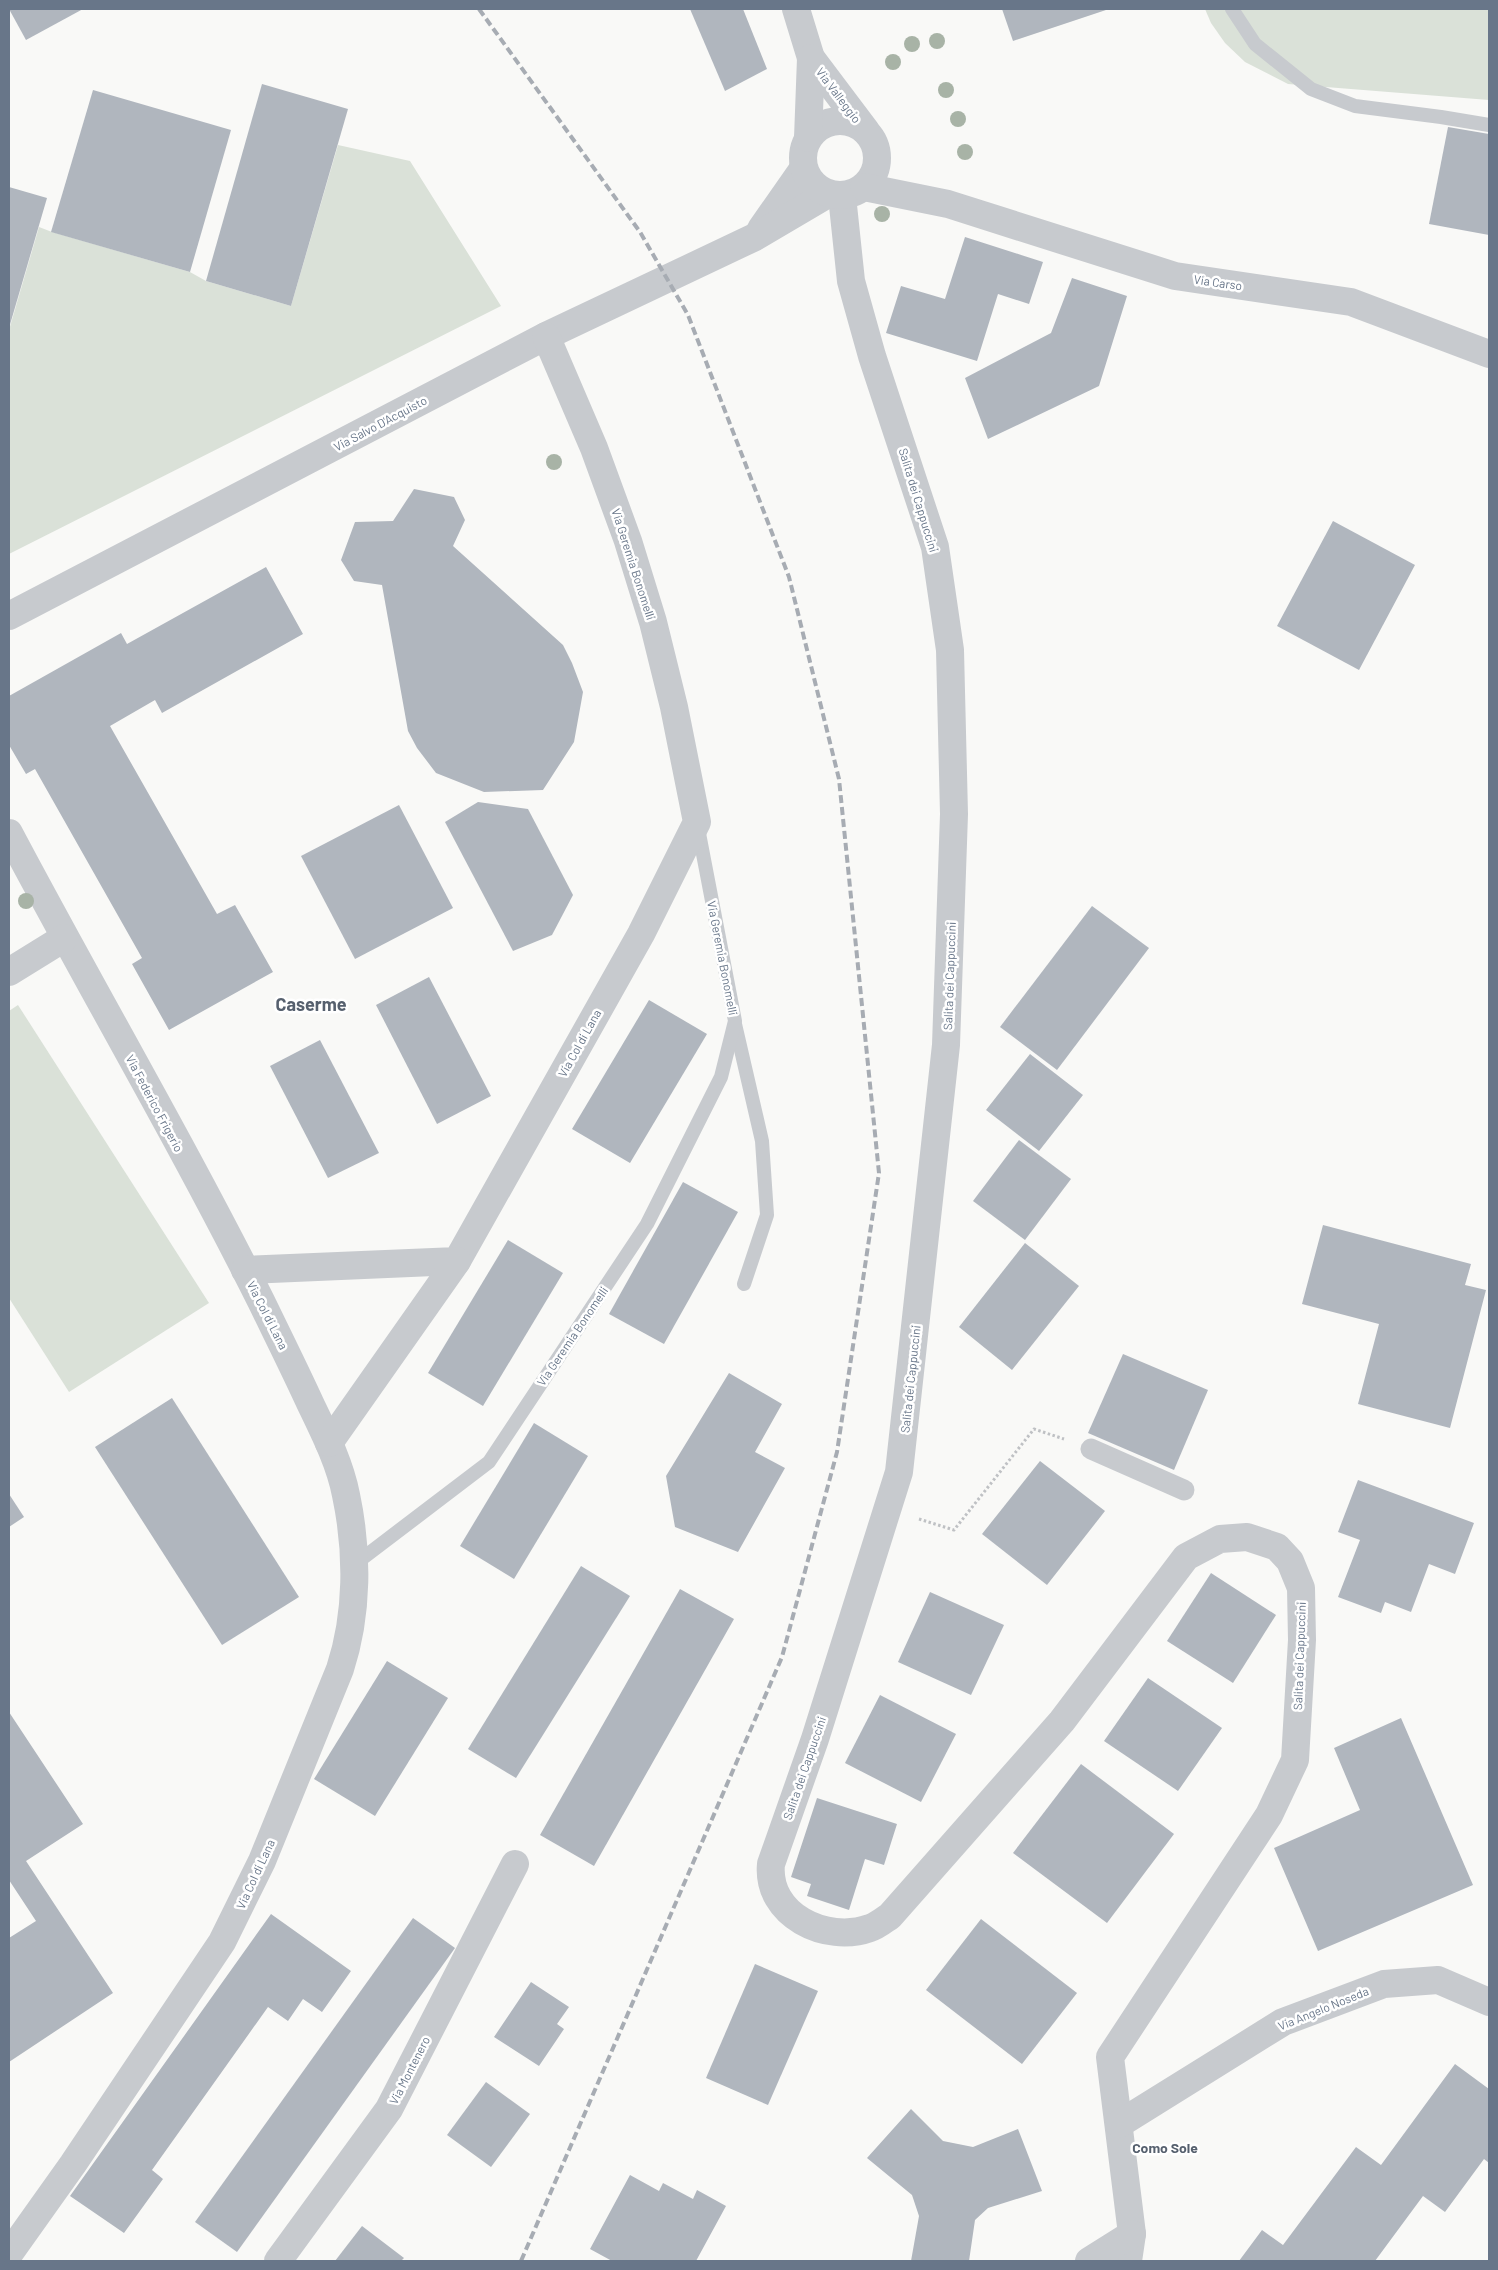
<svg xmlns="http://www.w3.org/2000/svg" width="1498" height="2270" viewBox="0 0 1498 2270" font-family="Barlow,sans-serif">
<rect width="100%" height="100%" fill="#f9f9f7"/>
<g fill="#dae1d8">
<polygon points="1205,9 1489,9 1489,100 1288,84 1245,62 1225,43 1211,23"/>
<polygon points="338,145 410,161 501,306 9,554 9,330 39,227 52,232 190,272 206,281 291,306"/>
<polygon points="18,1005 209,1303 69,1392 9,1298 9,1011"/>
</g>
<g fill="#b0b6be">
<polygon points="9,9 83,9 26,40"/>
<polygon points="690,9 743,9 767,69 725,91"/>
<polygon points="1002,9 1109,9 1013,41"/>
<polygon points="262,84 348,109 291,306 206,281"/>
<polygon points="93,90 231,130 190,272 51,232"/>
<polygon points="1448,127 1489,134 1489,235 1429,224"/>
<polygon points="9,187 47,198 9,328"/>
<polygon points="965,237 1043,262 1029,304 998,294 977,361 886,333 901,286 945,299"/>
<polygon points="1072,278 1127,296 1099,386 988,439 965,378 1051,333"/>
<polygon points="414,489 454,497 465,520 453,546 563,645 572,663 583,692 574,742 543,790 484,792 436,773 417,748 408,731 382,585 354,581 341,560 355,522 393,521"/>
<polygon points="1333,521 1415,565 1359,670 1277,626"/>
<polygon points="266,567 303,634 162,713 155,700 110,726 217,914 235,905 273,972 169,1030 132,964 142,958 35,769 26,774 9,745 9,696 121,633 127,644"/>
<polygon points="478,802 528,809 573,895 552,935 513,951 445,822"/>
<polygon points="399,805 453,908 355,959 301,856"/>
<polygon points="1092,906 1149,948 1057,1070 1000,1027"/>
<polygon points="429,977 491,1096 437,1124 376,1005"/>
<polygon points="649,1000 707,1034 630,1163 572,1129"/>
<polygon points="320,1040 379,1153 328,1178 270,1066"/>
<polygon points="1030,1054 1083,1095 1039,1151 986,1110"/>
<polygon points="1019,1140 1071,1179 1025,1240 973,1201"/>
<polygon points="683,1182 738,1212 664,1344 609,1314"/>
<polygon points="1323,1225 1471,1264 1465,1285 1486,1290 1450,1428 1358,1404 1379,1324 1302,1304"/>
<polygon points="508,1240 563,1273 483,1406 428,1373"/>
<polygon points="1025,1243 1079,1286 1012,1370 959,1327"/>
<polygon points="1123,1354 1208,1390 1174,1470 1088,1433"/>
<polygon points="729,1373 782,1404 755,1452 785,1468 738,1552 675,1527 666,1476"/>
<polygon points="172,1398 299,1597 222,1645 95,1447"/>
<polygon points="534,1423 588,1456 514,1579 460,1546"/>
<polygon points="1040,1461 1105,1511 1047,1585 982,1534"/>
<polygon points="1358,1480 1474,1523 1455,1574 1429,1564 1411,1612 1385,1602 1381,1613 1338,1597 1360,1540 1338,1532"/>
<polygon points="9,1494 24,1517 9,1527"/>
<polygon points="581,1566 630,1596 516,1778 468,1749"/>
<polygon points="1211,1573 1276,1615 1233,1683 1167,1641"/>
<polygon points="680,1589 734,1619 594,1866 540,1835"/>
<polygon points="930,1592 1004,1625 971,1695 898,1662"/>
<polygon points="387,1661 448,1698 375,1816 314,1779"/>
<polygon points="1148,1678 1222,1728 1178,1791 1104,1741"/>
<polygon points="880,1695 956,1734 921,1802 845,1763"/>
<polygon points="9,1712 83,1824 26,1861 113,1993 9,2062 9,1938 36,1921 9,1880"/>
<polygon points="1401,1718 1473,1885 1318,1951 1274,1848 1360,1810 1334,1748"/>
<polygon points="1081,1764 1174,1834 1107,1923 1013,1853"/>
<polygon points="817,1798 897,1824 884,1865 865,1859 849,1910 807,1896 811,1884 791,1877"/>
<polygon points="271,1914 351,1971 322,2012 303,1999 288,2021 268,2007 152,2170 163,2179 124,2233 70,2196"/>
<polygon points="413,1918 455,1948 237,2252 195,2222"/>
<polygon points="981,1919 1077,1993 1022,2064 926,1990"/>
<polygon points="755,1964 818,1991 768,2105 706,2078"/>
<polygon points="531,1982 569,2007 557,2024 564,2029 539,2066 494,2037"/>
<polygon points="1455,2064 1489,2089 1489,2163 1484,2159 1445,2212 1423,2196 1375,2261 1239,2261 1262,2230 1283,2245 1356,2147 1381,2165"/>
<polygon points="486,2082 530,2114 491,2167 447,2135"/>
<polygon points="911,2109 943,2141 973,2147 1018,2129 1042,2191 988,2208 975,2220 969,2261 911,2261 919,2216 912,2195 867,2158"/>
<polygon points="630,2175 659,2191 663,2183 693,2199 697,2190 726,2206 696,2261 612,2261 590,2249"/>
<polygon points="362,2226 404,2258 401,2261 335,2261"/>
</g>
<g fill="none" stroke-linecap="round" stroke-linejoin="round">
<polyline stroke="#bfc1c4" stroke-width="3" stroke-dasharray="2.5 2.5" stroke-linecap="butt" points="919,1519 954,1530 1034,1429 1064,1439"/>
<g stroke="#c7cace" stroke-width="14">
<polyline points="1232,9 1255,44 1311,89 1355,106 1441,117 1489,125"/>
<polyline points="735,1024 762,1141 767,1215 744,1284"/>
<polyline points="355,1564 489,1462 647,1224 721,1077 735,1021 698,828"/>
</g>
<polyline stroke="#c7cace" stroke-width="21" points="1091,1449 1184,1490"/>
<g stroke="#c7cace" stroke-width="28">
<path d="M 842,196 L 851,281 L 872,356 L 935,547 L 950,650 L 954,814 L 946,1045 L 899,1472 L 815,1739 L 771,1864 C 766,1915 826,1944 870,1928 C 877,1926 884,1920 890,1916 L 1062,1721 L 1186,1557 L 1220,1539 L 1247,1537 L 1277,1547 L 1290,1561 L 1301,1588 L 1302,1640 L 1295,1760 L 1269,1815 L 1110,2057 L 1132,2234 L 1128,2261"/>
<polyline points="761,229 803,169"/>
<polyline points="9,616 546,336 755,237 828,194"/>
<path d="M 9,833 C 92,990 182,1143 261,1301 C 278,1336 295,1370 311,1405 C 325,1434 340,1464 346,1495 C 358,1552 358,1614 340,1669 L 262,1861 L 222,1942 L 73,2164 L 9,2254"/>
<polyline points="9,972 64,938"/>
<polyline points="245,1270 457,1261 641,934 697,822 674,707 653,622 628,541 594,448 546,336"/>
<polyline points="329,1443 457,1261"/>
<polyline points="1119,2124 1283,2022 1384,1984 1438,1980 1489,2002"/>
<polyline points="278,2261 389,2109 515,1864"/>
<polyline points="1089,2261 1132,2234"/>
</g>
<g stroke="#c7cace" stroke-width="28">
<polyline points="796,9 811,58 866,131"/>
<circle cx="840" cy="158" r="37"/>
<polyline points="808,138 811,58"/>
<polyline points="864,187 948,204 1175,276 1351,302 1489,354"/>
</g>
<polyline stroke="#a7acb3" stroke-width="4" stroke-dasharray="8 4" stroke-linecap="butt" points="479,9 640,232 688,315 789,577 839,779 879,1173 837,1452 782,1657 521,2261"/>
</g>
<g fill="#a8b3a6">
<circle cx="937" cy="41" r="8"/>
<circle cx="912" cy="44" r="8"/>
<circle cx="893" cy="62" r="8"/>
<circle cx="946" cy="90" r="8"/>
<circle cx="958" cy="119" r="8"/>
<circle cx="965" cy="152" r="8"/>
<circle cx="882" cy="214" r="8"/>
<circle cx="554" cy="462" r="8"/>
<circle cx="26" cy="901" r="8"/>
</g>
<g text-anchor="middle" dominant-baseline="central" stroke-width="5" stroke-linejoin="round" paint-order="stroke">
<g font-size="12" fill="#687689" stroke="#fff">
<text transform="translate(839 95) rotate(53)">Via Valleggio</text>
<text transform="translate(1218 282) rotate(8)">Via Carso</text>
<text transform="translate(380 423) rotate(-28)">Via Salvo D'Acquisto</text>
<text transform="translate(919 500) rotate(73)">Salita dei Cappuccini</text>
<text transform="translate(634 564) rotate(72)">Via Geremia Bonomelli</text>
<text transform="translate(723 958) rotate(79)">Via Geremia Bonomelli</text>
<text transform="translate(949 976) rotate(-88)">Salita dei Cappuccini</text>
<text transform="translate(579 1043) rotate(-61)">Via Col di Lana</text>
<text transform="translate(155 1103) rotate(62)">Via Federico Frigerio</text>
<text transform="translate(268 1315) rotate(63)">Via Col di Lana</text>
<text transform="translate(572 1336) rotate(-56)">Via Geremia Bonomelli</text>
<text transform="translate(910 1379) rotate(-84)">Salita dei Cappuccini</text>
<text transform="translate(1299 1656) rotate(-88)">Salita dei Cappuccini</text>
<text transform="translate(804 1768) rotate(-71)">Salita dei Cappuccini</text>
<text transform="translate(255 1874) rotate(-65)">Via Col di Lana</text>
<text transform="translate(1323 2008) rotate(-22)">Via Angelo Noseda</text>
<text transform="translate(409 2070) rotate(-63)">Via Montenero</text>
</g>
<g font-size="14" font-weight="bold" fill="#56606e" stroke="#fff">
<text x="1165" y="2147">Como Sole</text>
</g>
<g font-size="18" font-weight="bold" fill="#56606e" stroke="#fff">
<text x="311" y="1004">Caserme</text>
</g>
</g>
<rect width="1498" height="2270" fill="none" stroke="#687689" stroke-width="20"/>
</svg>
